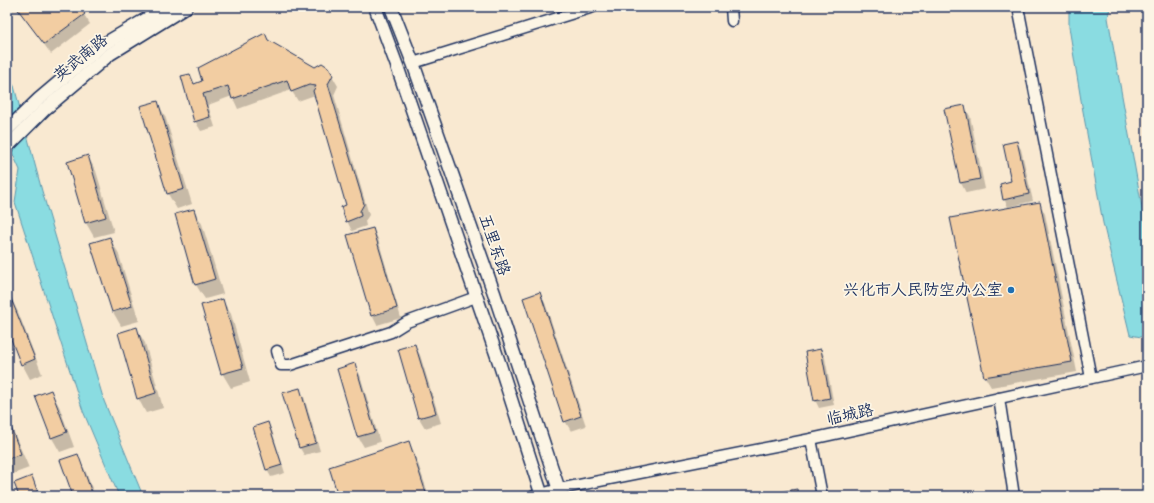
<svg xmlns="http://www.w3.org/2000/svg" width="1154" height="503" viewBox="0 0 1154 503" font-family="Mynerve,'LXGW WenKai TC',sans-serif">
<rect width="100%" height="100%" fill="#f9e9d1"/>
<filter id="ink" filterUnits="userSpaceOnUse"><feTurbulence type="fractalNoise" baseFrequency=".025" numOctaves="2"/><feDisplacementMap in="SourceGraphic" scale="8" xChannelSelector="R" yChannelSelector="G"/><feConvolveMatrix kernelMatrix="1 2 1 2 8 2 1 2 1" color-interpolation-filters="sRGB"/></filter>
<g filter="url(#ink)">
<g fill="#8adce1" stroke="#5e97ad">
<polygon points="1069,7 1110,7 1108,18 1147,235 1147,338 1130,335 1103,223 1081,100 1069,27"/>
<polygon points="7,75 14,86 42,191 104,401 143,496 119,496 83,411 15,202 20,170 7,141"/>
</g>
<g fill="#0003">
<polygon points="17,7 79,7 90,24 51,54"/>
<polygon points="265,35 269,42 315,68 327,67 338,86 334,95 369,215 365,221 366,226 352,231 347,221 348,206 315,95 298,101 291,90 238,109 232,96 208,105 215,127 201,131 195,121 190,75 195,85 203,82"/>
<polygon points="157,102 165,116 192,204 177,209 168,194 142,106"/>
<polygon points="964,106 970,116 985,189 966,193 961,183"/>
<polygon points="1016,142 1021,149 1033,201 1008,207 1004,199 1012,182"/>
<polygon points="88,157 96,171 114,232 94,237 86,223 68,162"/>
<polygon points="1040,204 1045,214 1077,372 991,387 985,377"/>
<polygon points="194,210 202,224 223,294 205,299 196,285 176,215"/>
<polygon points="373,229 378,239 401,318 377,325 372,315"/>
<polygon points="109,238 118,252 139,321 121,326 113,312 91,244"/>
<polygon points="539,293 545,303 586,426 571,431 565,421"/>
<polygon points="10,297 18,312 42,374 30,379 22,364 7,326 7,298"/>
<polygon points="222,300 231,314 250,382 231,388 222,373"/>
<polygon points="136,328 145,343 163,408 146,413 138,398"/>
<polygon points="414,345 420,355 441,423 425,428 419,418 399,350"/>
<polygon points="821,350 825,358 834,405 819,408 815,400"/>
<polygon points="354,365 360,375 380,442 364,447 358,437"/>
<polygon points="299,389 304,397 320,451 304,455 300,448 284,394"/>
<polygon points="50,391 59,406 74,447 60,452 52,438 36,397"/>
<polygon points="7,417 29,468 13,474 7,464"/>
<polygon points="268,423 272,431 285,473 271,477 267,470"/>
<polygon points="409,442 414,452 429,496 339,496"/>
<polygon points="77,455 85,470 95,496 74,496"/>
<polygon points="31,478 41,496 20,496"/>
</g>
<g fill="#f2cda2" stroke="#1b2f5e">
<polygon points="16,7 80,7 85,14 44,44"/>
<polygon points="265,33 268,40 315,67 322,63 328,67 333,75 328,84 364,204 360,211 361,216 346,222 341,207 346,205 313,91 316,86 309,85 291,92 287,80 232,99 228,86 203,94 210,117 194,122 181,76 190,74 194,84 202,81 198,68"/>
<polygon points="158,101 184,189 167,194 140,106"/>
<polygon points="965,105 980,179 960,183 944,109"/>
<polygon points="1017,141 1029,194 1003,200 1000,184 1011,181 1003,144"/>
<polygon points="88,155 106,217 85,223 67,162"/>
<polygon points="1040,202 1072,362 984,377 950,218"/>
<polygon points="194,209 215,279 195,285 175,214"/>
<polygon points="373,228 397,308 371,316 347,235"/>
<polygon points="110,237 132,306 112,312 90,243"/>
<polygon points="540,292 581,416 564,422 523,298"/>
<polygon points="10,296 35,359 21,365 7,329 7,297"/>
<polygon points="223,299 243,368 221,374 201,305"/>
<polygon points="137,327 156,393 137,399 118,333"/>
<polygon points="415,344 436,413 418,418 398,349"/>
<polygon points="821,349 830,398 814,401 805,352"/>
<polygon points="355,363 375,432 357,437 337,369"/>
<polygon points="300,388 316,443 299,448 282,393"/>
<polygon points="51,390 67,432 51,438 35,396"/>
<polygon points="7,417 21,454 7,459"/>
<polygon points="268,422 282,465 266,470 253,427"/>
<polygon points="409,441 427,496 338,496 329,467"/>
<polygon points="78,454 93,496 73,496 60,460"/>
<polygon points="32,476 39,496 19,496 14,483"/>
<polygon points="797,489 798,496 781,496 780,492"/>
</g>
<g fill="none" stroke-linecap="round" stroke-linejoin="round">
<g stroke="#1b2f5e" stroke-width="13">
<g id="minor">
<polyline points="731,7 732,21"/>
<polyline points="1018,7 1091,378"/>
<polyline points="413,63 593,7"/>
<polyline points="277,351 281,365 290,365 391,332 407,322 476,297"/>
<polyline points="999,398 1014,496"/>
<polyline points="811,439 822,496"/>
<polyline points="534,496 559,489 811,439 1147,366"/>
</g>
</g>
<g stroke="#1b2f5e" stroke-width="15">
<g id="major">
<polyline points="375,7 397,66 500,365 542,496"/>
<polyline points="391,7 413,63 494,293 561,496"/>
<polyline points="7,130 39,99 104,44 167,7"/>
<polyline points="7,147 45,109 110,54 186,7"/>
</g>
</g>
<use href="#minor" stroke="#fcf5e5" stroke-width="10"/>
<use href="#major" stroke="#fcf5e5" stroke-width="12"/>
</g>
</g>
<circle fill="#1f6fb2" stroke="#fcf5e5" stroke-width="1.5" cx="1011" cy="290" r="4"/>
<g text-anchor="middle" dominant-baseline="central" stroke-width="3.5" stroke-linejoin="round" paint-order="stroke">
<g font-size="16" fill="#1b2f5e" stroke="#fcf5e5">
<text transform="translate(81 58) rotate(-39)">英武南路</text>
<text transform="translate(494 245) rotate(71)">五里东路</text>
<text transform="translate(850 415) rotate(-12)">临城路</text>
</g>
<g font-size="16" fill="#1b2f5e" stroke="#fcf5e5" text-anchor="end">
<text x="1003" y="290">兴化市人民防空办公室</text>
</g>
</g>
<rect width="1154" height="503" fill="none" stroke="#fcf5e5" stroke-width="24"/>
<rect x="12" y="12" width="1130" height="479" fill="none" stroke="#1b2f5e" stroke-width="1.5" filter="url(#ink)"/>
</svg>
